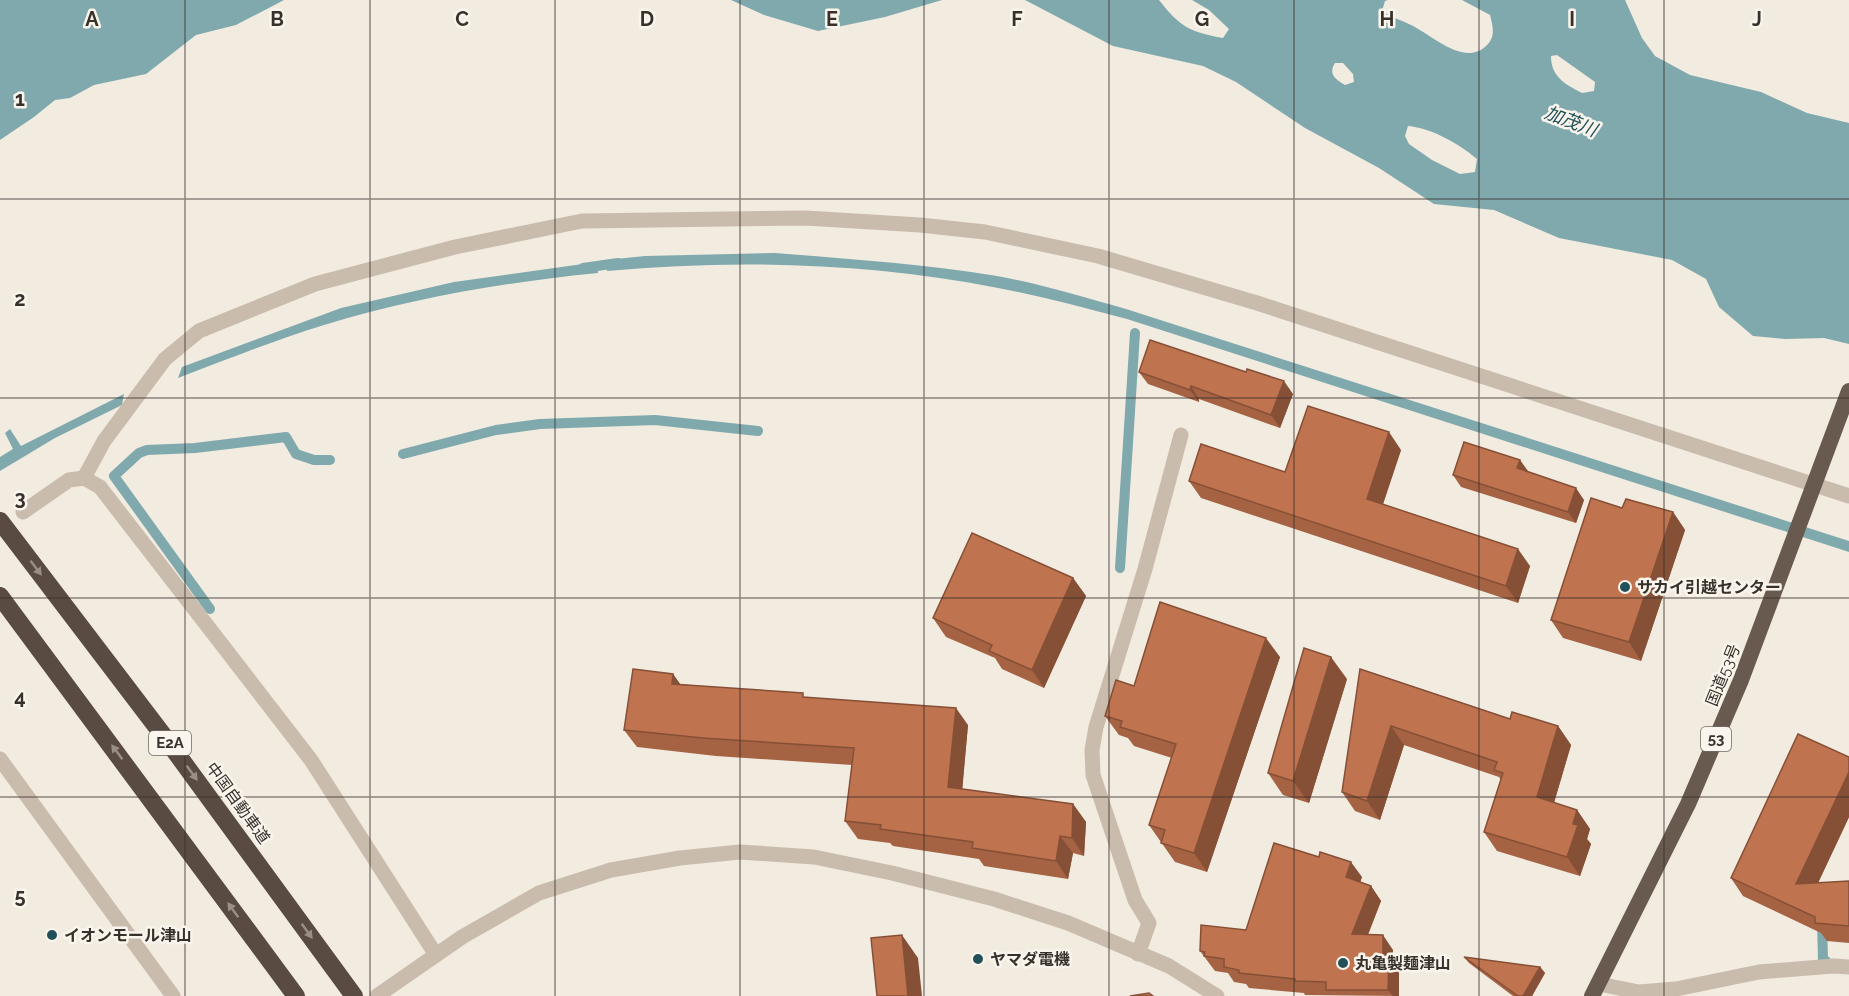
<svg xmlns="http://www.w3.org/2000/svg" width="1849" height="996" viewBox="0 0 1849 996" font-family="Raleway,'Noto Sans JP',sans-serif">
<rect width="100%" height="100%" fill="#f2ebe0"/>
<g fill="#80a9ae" fill-rule="evenodd">
<polygon points="0,0 284,0 236,25 196,35 146,74 94,85 70,98 55,100 34,117 0,140"/>
<polygon points="731,0 942,0 885,17 818,31 764,15"/>
<path d="M 1025,0 L 1159,0 C 1180,27 1190,32 1223,38 L 1229,29 L 1209,10 L 1192,0 L 1388,0 L 1385,1 L 1382,11 C 1391,17 1401,20 1411,25 C 1432,35 1464,67 1486,46 C 1496,37 1493,27 1490,15 L 1462,0 L 1625,0 L 1642,38 L 1655,56 L 1690,75 L 1761,92 L 1807,113 L 1849,123 L 1849,344 L 1824,338 L 1785,339 L 1753,336 L 1719,307 L 1706,279 L 1672,260 L 1559,238 L 1494,210 L 1434,204 L 1379,168 L 1305,128 L 1236,82 L 1203,66 L 1113,46 ZM 1557,55 L 1595,82 L 1594,91 L 1582,93 C 1565,84 1551,77 1551,56 ZM 1335,63 L 1343,63 L 1353,74 L 1354,82 L 1345,85 C 1335,79 1328,74 1335,63 ZM 1408,126 C 1432,128 1459,144 1477,159 L 1475,172 L 1460,174 L 1432,160 L 1409,144 L 1405,136 Z"/>
<path d="M 775,253 C 849,259 924,264 997,276 C 1041,284 1083,297 1126,309 L 1849,541 L 1849,552 L 1127,319 C 1084,308 1042,296 998,288 C 869,263 738,259 607,271 L 606,260 L 645,256 Z"/>
<path d="M 597,262 L 598,273 C 506,282 413,298 324,325 C 275,340 226,360 178,378 L 182,367 L 341,308 L 454,282 Z"/>
<polygon points="124,394 122,405 55,438 0,471 0,457 13,449 5,433 10,429 21,446"/>
</g>
<g fill="none" stroke-linecap="round" stroke-linejoin="round">
<g stroke="#80a9ae" stroke-width="10">
<polyline points="583,268 618,263"/>
<polyline points="403,454 496,430 540,424 655,420 758,431"/>
<polyline points="1120,568 1135,333"/>
<polyline points="210,609 114,476 139,453 147,450 195,448 286,437 296,454 314,460 330,460"/>
<polyline points="1822,922 1823,960 1826,961"/>
</g>
<g stroke="#cabcac" stroke-width="15">
<polyline points="84,478 104,441 165,359 199,331 315,284 455,247 582,221 806,218 920,225 985,232 1098,256 1257,303 1849,496"/>
<polyline points="23,512 69,480 84,478 100,487 311,760 436,955"/>
<polyline points="0,759 173,996"/>
<polyline points="1138,954 1149,923 1135,900 1093,775 1092,750 1096,727 1145,569 1181,435"/>
<polyline points="1599,984 1639,992 1676,989 1759,972 1833,966 1849,967"/>
<polyline points="377,996 462,937 539,893 611,870 680,858 740,852 814,857 892,873 994,899 1068,923 1169,966 1217,996"/>
</g>
<polyline stroke="#695a4f" stroke-width="16" points="1592,996 1688,804 1741,680 1849,391"/>
<g stroke="#594b42" stroke-width="18">
<polyline points="0,521 169,743 354,996"/>
<polyline points="0,596 296,996"/>
</g>
</g>
<g fill="#a56344">
<polygon points="1139,372 1293,394 1280,428 1199,399 1199,402 1148,384"/>
<polygon points="1401,450 1383,504 1530,566 1518,603 1201,498 1189,481 1285,472"/>
<polygon points="1520,460 1527,472 1584,500 1576,523 1461,487 1453,475"/>
<polygon points="1622,508 1673,512 1685,530 1641,661 1563,638 1551,620"/>
<polygon points="1073,578 1086,596 1044,688 1002,669 995,658 946,637 933,618"/>
<polygon points="1280,657 1207,872 1175,862 1149,825 1172,758 1134,746 1128,738 1119,735 1105,716 1134,686"/>
<polygon points="1360,669 1510,719 1558,726 1571,745 1554,803 1577,810 1590,829 1587,839 1591,844 1580,876 1497,851 1484,832 1501,780 1499,777 1404,745 1380,820 1355,811 1342,792"/>
<polygon points="673,674 680,684 806,697 968,725 962,789 1073,804 1086,822 1084,856 1073,853 1068,879 984,866 979,859 893,846 890,843 858,839 845,821 852,765 716,756 637,747 624,730"/>
<polygon points="1347,679 1309,803 1283,795 1268,773"/>
<polygon points="1849,757 1849,817 1818,883 1849,881 1849,943 1827,941 1821,933 1743,896 1731,878"/>
<polygon points="1362,877 1360,882 1371,886 1381,901 1368,935 1393,950 1393,963 1399,971 1399,996 1305,995 1304,993 1249,988 1246,984 1234,982 1228,973 1215,971 1200,951"/>
<polygon points="1464,957 1540,967 1545,973 1532,996 1513,996 1469,963"/>
</g>
<g fill="#865037">
<polygon points="1284,381 1293,394 1280,428 1271,415"/>
<polygon points="1191,386 1199,399 1199,402 1190,390"/>
<polygon points="1389,432 1401,450 1379,516 1367,499"/>
<polygon points="1520,460 1528,471 1525,480 1517,468"/>
<polygon points="1576,488 1584,500 1576,523 1568,512"/>
<polygon points="1673,512 1685,530 1641,661 1629,642"/>
<polygon points="1518,549 1530,566 1518,603 1506,586"/>
<polygon points="1073,578 1086,596 1044,688 1032,670"/>
<polygon points="1266,638 1280,657 1207,872 1194,853"/>
<polygon points="1331,657 1347,679 1309,803 1293,781"/>
<polygon points="673,674 685,691 672,684"/>
<polygon points="956,708 968,725 961,804 948,787"/>
<polygon points="1391,726 1404,745 1380,820 1367,801"/>
<polygon points="1558,726 1571,745 1550,816 1537,797"/>
<polygon points="1849,772 1849,817 1809,902 1796,884"/>
<polygon points="1073,804 1086,822 1084,856 1072,838"/>
<polygon points="1577,810 1590,829 1587,839 1591,844 1580,876 1567,857 1573,824"/>
<polygon points="1060,836 1073,853 1068,879 1056,861"/>
<polygon points="1351,862 1362,877 1357,892 1346,877"/>
<polygon points="1371,886 1381,901 1362,949 1352,934"/>
<polygon points="902,935 918,958 922,996 908,996"/>
<polygon points="1383,935 1393,950 1393,963 1399,971 1399,996 1393,996 1388,990 1383,957"/>
<polygon points="1540,967 1545,973 1532,996 1523,996"/>
</g>
<g fill="#c0734f" stroke="#865037" stroke-width="1.5">
<polygon points="1150,340 1246,372 1247,369 1284,381 1271,415 1191,386 1190,390 1139,372"/>
<polygon points="1308,406 1389,432 1367,499 1518,549 1506,586 1189,481 1201,444 1285,472"/>
<polygon points="1464,442 1520,460 1517,468 1576,488 1568,512 1453,475"/>
<polygon points="1591,498 1622,508 1626,499 1673,512 1629,642 1551,620"/>
<polygon points="972,533 1073,578 1032,670 989,651 992,645 933,618"/>
<polygon points="1160,602 1266,638 1194,853 1161,843 1165,830 1149,825 1176,744 1120,727 1122,721 1105,716 1116,680 1134,686"/>
<polygon points="1304,648 1331,657 1293,781 1268,773"/>
<polygon points="633,669 673,674 672,684 803,693 803,697 956,708 948,787 1073,804 1072,838 1060,836 1056,861 972,848 973,842 880,829 881,825 845,821 854,748 703,738 624,730"/>
<polygon points="1360,669 1510,719 1512,712 1558,726 1537,797 1577,810 1573,824 1578,825 1567,857 1484,832 1503,773 1494,770 1497,762 1391,726 1367,801 1342,792"/>
<polygon points="1798,734 1849,757 1849,772 1796,884 1849,881 1849,926 1815,923 1815,917 1731,878"/>
<polygon points="1274,843 1319,857 1320,852 1351,862 1346,877 1371,886 1352,934 1383,935 1383,957 1389,957 1388,990 1326,990 1326,982 1295,981 1295,979 1239,973 1239,970 1224,967 1224,959 1204,956 1205,952 1200,951 1201,925 1246,930"/>
<polygon points="902,935 908,996 877,996 871,938"/>
<polygon points="1464,957 1540,967 1523,996 1518,996"/>
<polygon points="1149,993 1153,996 1130,996"/>
</g>
<defs><path id="oneway-solid" d="M-6-.8H1V-3.2L6.5 0L1 3.2V.8H-6Z" transform="scale(1.5)"/></defs>
<g fill="#998f86">
<use href="#oneway-solid" transform="translate(36 568) rotate(53)"/>
<use href="#oneway-solid" transform="translate(117 752) rotate(-127)"/>
<use href="#oneway-solid" transform="translate(192 773) rotate(54)"/>
<use href="#oneway-solid" transform="translate(233 910) rotate(-126)"/>
<use href="#oneway-solid" transform="translate(307 931) rotate(54)"/>
</g>
<path fill="none" stroke="#38302a" stroke-width="1.5" stroke-opacity="0.55" d="M 185,0 L 185,996M 370,0 L 370,996M 555,0 L 555,996M 740,0 L 740,996M 924,0 L 924,996M 1109,0 L 1109,996M 1294,0 L 1294,996M 1479,0 L 1479,996M 1664,0 L 1664,996M 0,199 L 1849,199M 0,398 L 1849,398M 0,598 L 1849,598M 0,797 L 1849,797"/>
<g fill="#215058" stroke="#f9f4ec" stroke-width="2">
<circle cx="1625" cy="587" r="6"/>
<circle cx="52" cy="935" r="6"/>
<circle cx="978" cy="959" r="6"/>
<circle cx="1343" cy="963" r="6"/>
</g>
<g text-anchor="middle" dominant-baseline="central" stroke-width="5" stroke-linejoin="round" paint-order="stroke">
<g fill="#f9f4ec" stroke="#726b64" stroke-width="1.5">
<rect x="1701" y="727" width="30" height="24" rx="4.5"/>
<rect x="149" y="731" width="42" height="24" rx="4.5"/>
</g>
<g font-size="15" font-weight="bold" fill="#38302a">
<text x="1716" y="739">53</text>
<text x="170" y="743">E2A</text>
</g>
<g font-size="16" font-weight="bold" fill="#38302a" stroke="#f9f4ec" text-anchor="start">
<text x="1637" y="587">サカイ引越センター</text>
<text x="64" y="935">イオンモール津山</text>
<text x="990" y="959">ヤマダ電機</text>
<text x="1355" y="963">丸亀製麺津山</text>
</g>
<g font-size="16" fill="#38302a" stroke="#f9f4ec">
<text transform="translate(1723 675) rotate(-68)">国道53号</text>
<text transform="translate(238 803) rotate(54)">中国自動車道</text>
</g>
<g font-size="18" font-style="italic" fill="#215058" stroke="#f9f4ec">
<text transform="translate(1571 121) rotate(21)">加茂川</text>
</g>
</g>
<g font-size="20" text-anchor="middle" font-weight="bold" fill="#38302a" stroke="#f9f4ec" stroke-width="5" stroke-linejoin="round" paint-order="stroke">
<text x="92" y="26">A</text>
<text x="277" y="26">B</text>
<text x="462" y="26">C</text>
<text x="647" y="26">D</text>
<text x="832" y="26">E</text>
<text x="1017" y="26">F</text>
<text x="1202" y="26">G</text>
<text x="1387" y="26">H</text>
<text x="1572" y="26">I</text>
<text x="1757" y="26">J</text>
<text x="20" y="106">1</text>
<text x="20" y="306">2</text>
<text x="20" y="505">3</text>
<text x="20" y="704">4</text>
<text x="20" y="903">5</text>
</g>
</svg>
